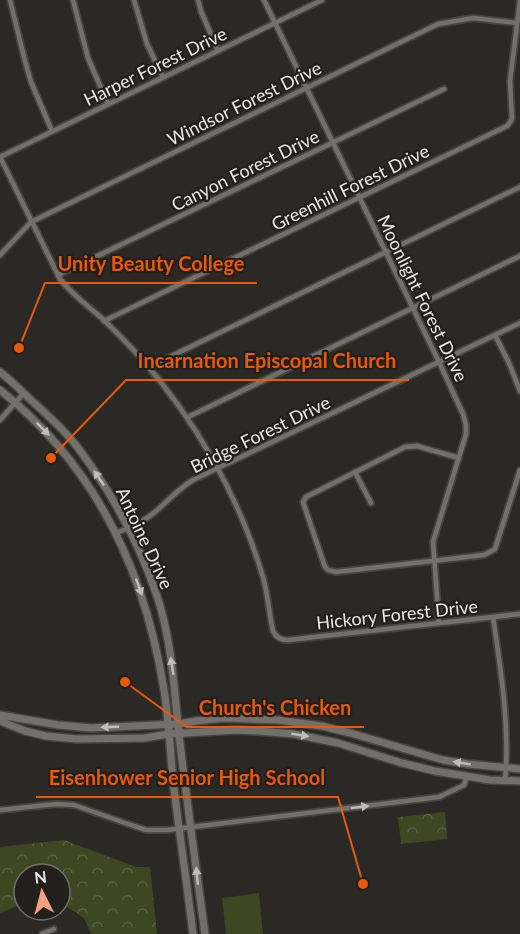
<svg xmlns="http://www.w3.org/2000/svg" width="520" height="934" viewBox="0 0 520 934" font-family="Lato,sans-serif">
<defs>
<pattern id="park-crowns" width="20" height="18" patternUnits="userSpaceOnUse" patternTransform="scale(1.5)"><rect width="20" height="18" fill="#3e4722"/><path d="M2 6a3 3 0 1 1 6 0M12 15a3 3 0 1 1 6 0" fill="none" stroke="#5a6242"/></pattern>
</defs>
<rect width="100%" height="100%" fill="#2b2925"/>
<g fill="url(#park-crowns)">
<polygon points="445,812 447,839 401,844 398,817"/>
<polygon points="64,840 136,867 150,867 157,934 91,934 84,918 60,902 60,874 24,874 24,903 0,913 0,847"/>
</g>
<polygon fill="#3e4722" points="259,893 263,934 226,934 222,898"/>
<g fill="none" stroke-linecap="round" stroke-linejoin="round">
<g stroke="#474542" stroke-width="8">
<g id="street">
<polyline points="10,0 25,61 31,82 52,131"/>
<polyline points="73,0 88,58 108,104"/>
<polyline points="134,0 147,44 163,77"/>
<polyline points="198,0 201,11 218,51"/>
<polyline points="264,0 439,362 463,414 466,425 466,434 433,542 439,623"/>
<path d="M 0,157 L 60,279 C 71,293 84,303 97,314 C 112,327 125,341 139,356 C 195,419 239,496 263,577 C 268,595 269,613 273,631 C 276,638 281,640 288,640 L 520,614"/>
<polyline points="0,157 322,0"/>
<polyline points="0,255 31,222 438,24 473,18 517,23"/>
<polyline points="58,275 444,89"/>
<polyline points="104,321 507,126 511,121 512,118 510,81 520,1"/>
<polyline points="495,335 509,363 520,391"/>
<polyline points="149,367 520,187"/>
<polyline points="188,417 520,256"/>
<polyline points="0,420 24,393"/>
<polyline points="459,458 417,446 405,447 306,497 303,502 325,567 328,570 336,572 484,555 495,549 520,470"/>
<polyline points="355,472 371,503"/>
<path d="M 116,533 C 130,528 143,522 155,512 C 168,501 178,489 193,480 L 520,323"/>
<path d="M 493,617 C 501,671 510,726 505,781"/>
<polyline points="0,810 56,804 74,805 128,824 146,830 167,830 439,797 464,785 467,776"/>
<polyline points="42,934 54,929"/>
</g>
</g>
<g stroke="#474542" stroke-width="10">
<g id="secondary">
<path d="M 0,372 C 11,380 20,390 30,399 C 48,416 67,432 81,452 C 113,495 140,545 157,596 C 172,641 174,689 179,735 C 187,802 196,868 205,934"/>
<path d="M 0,390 C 96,466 145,571 164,690 C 169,720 170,750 173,780 C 179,832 187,883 193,934"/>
<polyline points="0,715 58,725 91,728 178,724 196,721 223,718 278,720 322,726 350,733 443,760 468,764 520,769"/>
<polyline points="0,721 25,731 46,736 77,739 144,738 169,734 237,730 258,731 294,734 338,743 402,763 435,771 490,780 520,781"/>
</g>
</g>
<use href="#street" stroke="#73706b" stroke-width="4.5"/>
<use href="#secondary" stroke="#73706b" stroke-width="7"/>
</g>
<defs><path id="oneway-solid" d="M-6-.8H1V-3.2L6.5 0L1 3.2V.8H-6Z" transform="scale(1.5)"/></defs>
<g fill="#c0bebb">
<use href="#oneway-solid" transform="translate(43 429) rotate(45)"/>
<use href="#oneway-solid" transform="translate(99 478) rotate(-124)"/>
<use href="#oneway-solid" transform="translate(139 587) rotate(70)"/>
<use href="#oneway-solid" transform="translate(172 666) rotate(-99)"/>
<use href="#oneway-solid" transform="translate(110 727) rotate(178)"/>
<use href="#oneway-solid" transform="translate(300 735) rotate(9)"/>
<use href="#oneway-solid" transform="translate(462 763) rotate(-171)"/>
<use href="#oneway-solid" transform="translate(360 807) rotate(-7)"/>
<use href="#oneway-solid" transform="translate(197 876) rotate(-96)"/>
</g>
<g text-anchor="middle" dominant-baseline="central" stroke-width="4.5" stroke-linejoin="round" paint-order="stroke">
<g font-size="18" fill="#eae8e6" stroke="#221f1c">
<text transform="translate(155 66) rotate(-26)">Harper Forest Drive</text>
<text transform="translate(244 103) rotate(-26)">Windsor Forest Drive</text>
<text transform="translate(245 170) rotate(-26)">Canyon Forest Drive</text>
<text transform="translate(350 187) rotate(-26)">Greenhill Forest Drive</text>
<text transform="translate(423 298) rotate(64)">Moonlight Forest Drive</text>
<text transform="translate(260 434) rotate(-26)">Bridge Forest Drive</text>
<text transform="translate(145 538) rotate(65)">Antoine Drive</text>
<text transform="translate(397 614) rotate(-6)">Hickory Forest Drive</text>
</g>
</g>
<path fill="none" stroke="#e8590c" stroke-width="2" d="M19 348L45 283H257M51 458L126 380H409M125 682L187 727H364M363 884L338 797H36"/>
<g fill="#e8590c" stroke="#221f1c" stroke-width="2">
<circle cx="19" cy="348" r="6"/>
<circle cx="51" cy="458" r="6"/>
<circle cx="125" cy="682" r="6"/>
<circle cx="363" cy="884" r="6"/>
</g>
<g font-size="20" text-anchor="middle" font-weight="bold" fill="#e8590c" stroke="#221f1c" stroke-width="4.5" stroke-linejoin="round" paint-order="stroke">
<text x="151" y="271">Unity Beauty College</text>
<text x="267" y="368">Incarnation Episcopal Church</text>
<text x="275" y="715">Church's Chicken</text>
<text x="187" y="785">Eisenhower Senior High School</text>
</g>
<g transform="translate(42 892) rotate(354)"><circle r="28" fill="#221f1c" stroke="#726f6d" stroke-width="1.5"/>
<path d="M0-4.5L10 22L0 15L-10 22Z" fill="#f2a080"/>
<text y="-9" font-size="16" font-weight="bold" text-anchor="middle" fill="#eae8e6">N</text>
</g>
</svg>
